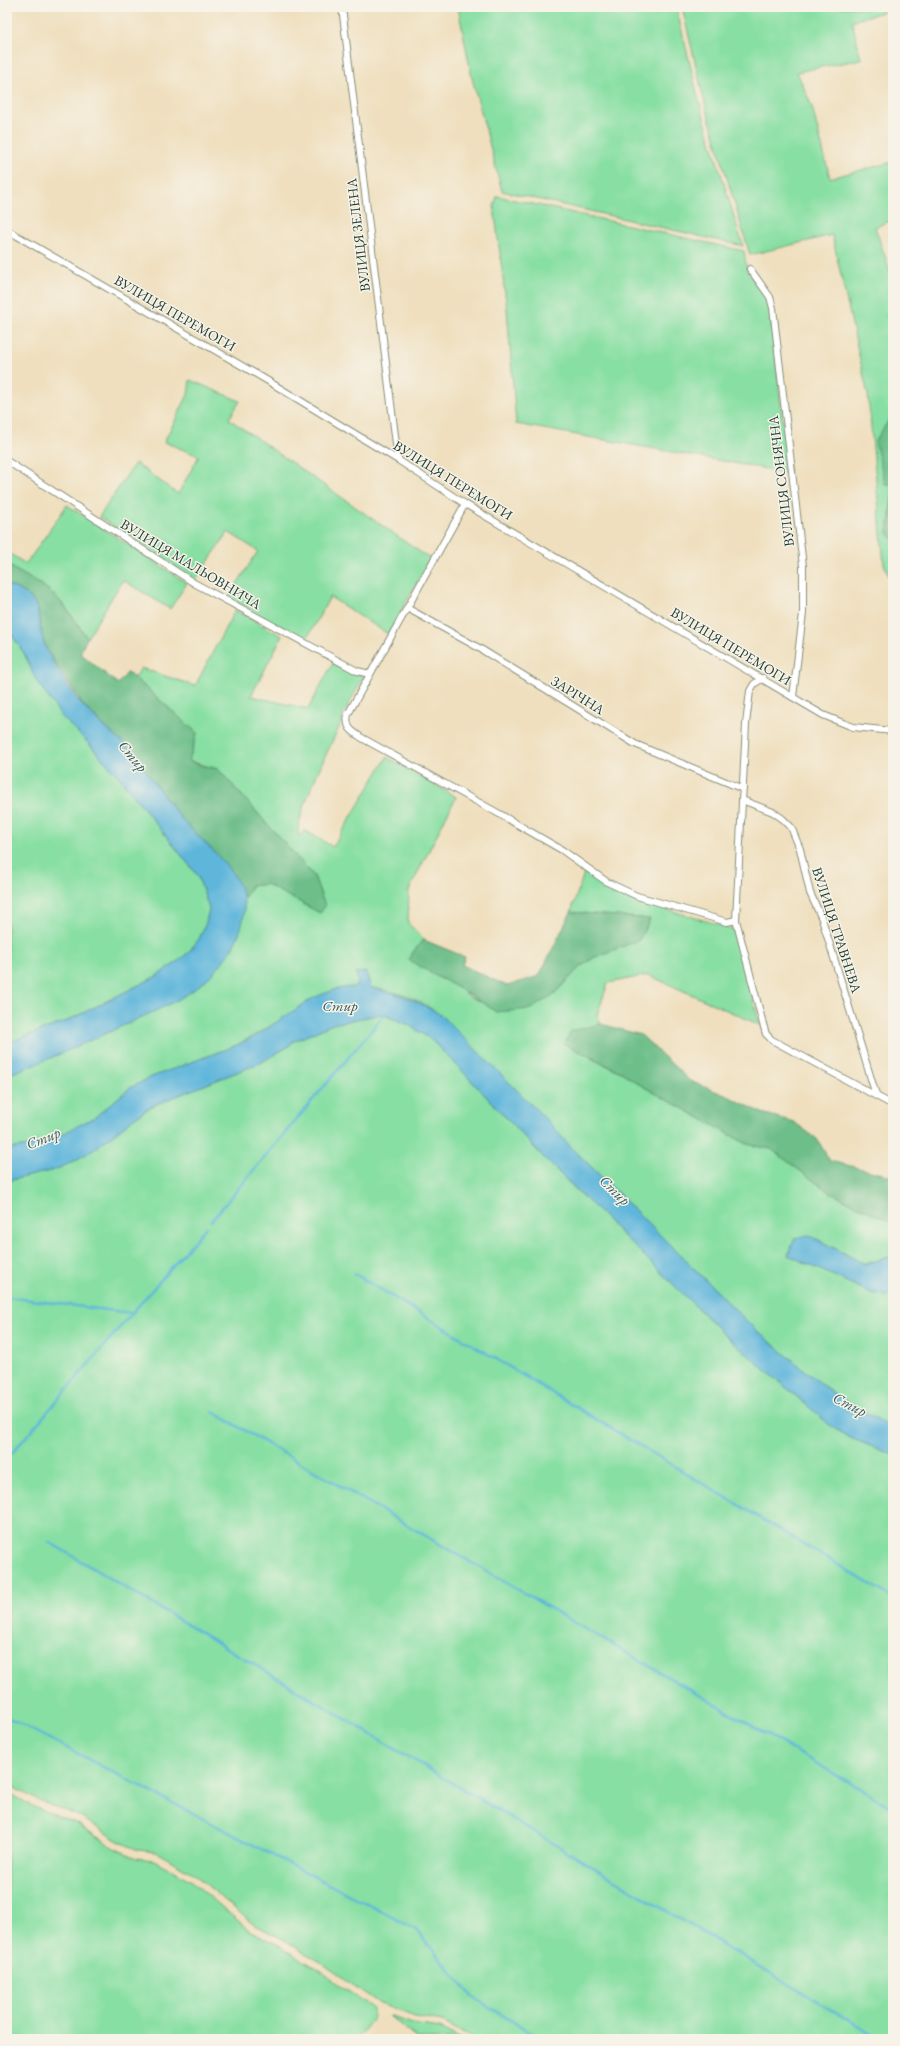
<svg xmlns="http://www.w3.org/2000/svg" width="900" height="2046" viewBox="0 0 900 2046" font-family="'EB Garamond',serif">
<rect width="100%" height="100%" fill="#f7f3e8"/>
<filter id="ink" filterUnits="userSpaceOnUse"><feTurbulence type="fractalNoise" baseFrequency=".025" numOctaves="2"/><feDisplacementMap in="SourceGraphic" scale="8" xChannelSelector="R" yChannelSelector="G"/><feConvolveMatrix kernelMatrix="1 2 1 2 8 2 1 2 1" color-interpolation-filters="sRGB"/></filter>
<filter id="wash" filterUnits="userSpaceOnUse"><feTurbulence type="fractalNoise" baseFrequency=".012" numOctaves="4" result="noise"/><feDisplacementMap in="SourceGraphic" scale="16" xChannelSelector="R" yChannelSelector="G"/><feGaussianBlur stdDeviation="0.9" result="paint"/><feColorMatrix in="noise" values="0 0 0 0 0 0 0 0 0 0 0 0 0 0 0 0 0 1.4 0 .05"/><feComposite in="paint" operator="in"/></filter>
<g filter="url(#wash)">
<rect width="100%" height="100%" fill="#efdfbe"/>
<g fill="#87dfa3" stroke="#538e6c">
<polygon points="458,7 676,7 700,105 743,246 502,191 472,78"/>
<polygon points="682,7 893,7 893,9 852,21 861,59 797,72 812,107 830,178 893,162 893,220 875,227 893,280 893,421 888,420 885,483 893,484 888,533 893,539 893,586 884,564 868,395 832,235 750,255 705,104"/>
<polygon points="497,196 744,251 747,271 767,298 770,309 789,473 516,424 507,309 494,207"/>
<polygon points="190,380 240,401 229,419 430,559 388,634 330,597 306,640 228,598 258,551 228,532 196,580 99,517 135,463 178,494 199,456 164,442 188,395"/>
<path d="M 67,505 L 187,583 L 170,609 L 123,580 L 87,638 C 74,619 61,597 41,585 C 28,577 19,573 7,564 L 7,552 L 26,564 Z"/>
<path d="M 235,610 L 282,636 L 251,696 L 308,709 L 333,663 L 364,676 L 344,713 L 342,721 C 333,741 292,820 299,837 L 304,830 L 333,847 L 387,757 L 456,797 L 409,890 L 408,923 L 424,940 L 413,952 L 435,976 L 456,985 L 470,997 L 485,1004 L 496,1012 L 554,994 L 580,967 L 595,957 L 639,940 L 650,919 L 571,912 L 585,870 L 610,889 L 665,909 L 734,929 L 760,1025 L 648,975 L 608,983 L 597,1015 L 601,1024 L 571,1031 L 592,1059 L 623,1073 L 637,1083 L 747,1144 L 771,1149 L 829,1192 L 889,1221 L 893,1224 L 893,1256 L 865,1264 L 809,1235 L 788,1254 L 871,1293 L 893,1297 L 893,1428 L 835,1395 L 757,1331 L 569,1145 C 541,1113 509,1085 478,1054 C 462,1038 447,1019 427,1006 C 405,992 382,991 358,984 L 353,987 L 336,989 L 237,1045 L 149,1078 L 130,1088 L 95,1117 L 78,1127 L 37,1145 L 7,1149 L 7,1075 L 98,1037 L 198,986 L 215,970 L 238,936 L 243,915 L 243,900 L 251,886 L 266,884 L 320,913 L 325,906 L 314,876 L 218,769 L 189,761 L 197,733 L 135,678 L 141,668 L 195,686 Z"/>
<polygon points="7,628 24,653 35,678 62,717 90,745 118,776 198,876 209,909 206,923 199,939 188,953 173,965 155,977 67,1021 7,1043"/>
<polygon points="381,1014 407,1024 429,1038 448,1056 546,1160 726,1336 831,1426 848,1437 893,1455 893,2039 476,2039 442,2022 415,2017 380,2004 319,1961 281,1938 253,1924 194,1874 156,1852 138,1850 118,1841 79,1816 39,1801 7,1784 7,1181 54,1170 68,1164 92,1151 134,1118 154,1105 260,1063 289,1046 292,1042 333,1024"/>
<polygon points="7,1792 36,1808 76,1823 114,1848 136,1858 154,1860 190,1880 249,1930 277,1944 319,1970 373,2009 373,2019 357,2039 7,2039"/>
<polygon points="389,2016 413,2024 440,2028 461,2039 418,2039"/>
</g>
<g fill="#6dbe89" stroke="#467e5e">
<polygon points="889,420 893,421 893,484 885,484 875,441"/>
<polygon points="892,497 893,497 893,539 888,533"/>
<path d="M 7,564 C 19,573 29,577 41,585 C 61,597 74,619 87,638 L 80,653 L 118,684 L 128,672 L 197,733 L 189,761 L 202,766 L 218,769 L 314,876 L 325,906 L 320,913 L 266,884 L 251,886 L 243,900 L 238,883 L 211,850 L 181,818 L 133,754 L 83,705 L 47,651 L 42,637 L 38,609 L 31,598 L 20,590 L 7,585 Z"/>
<path d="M 571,912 L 650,919 L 639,940 L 595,957 L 580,967 L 554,994 L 531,1009 L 496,1012 C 469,992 438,978 409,960 L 413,952 L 424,940 L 465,957 L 462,965 L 507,986 L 539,976 Z"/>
<polygon points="601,1024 641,1035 690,1081 730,1097 762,1113 794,1122 817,1139 830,1161 891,1176 893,1178 893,1224 889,1221 829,1192 771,1149 747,1144 637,1083 623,1073 564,1044 571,1031"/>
</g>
<g fill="#5eb6db" stroke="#3e7a88">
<path d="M 7,585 C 50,599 33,620 47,650 C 53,664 74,696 84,707 C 99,724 119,737 133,754 C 150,775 164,798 181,818 C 199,839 224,857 238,882 C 258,920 226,966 196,988 C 176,1003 152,1012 129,1023 C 89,1041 49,1060 7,1075 L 7,1043 L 67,1021 L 155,977 L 173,965 L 188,953 L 199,939 L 206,923 L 209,909 L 198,876 L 118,776 L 90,745 L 62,717 L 35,678 L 24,653 L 7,628 Z"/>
<path d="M 366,972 L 371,988 C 397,992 419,1001 441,1015 L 546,1119 L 569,1145 L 757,1331 L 835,1395 L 893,1428 L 893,1455 L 848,1437 L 831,1426 L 726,1336 L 546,1160 L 448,1056 L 429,1038 L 407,1024 L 381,1014 L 333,1024 L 292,1042 L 289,1046 L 260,1063 L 154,1105 L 134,1118 L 92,1151 L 68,1164 L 54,1170 L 7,1181 L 7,1149 L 37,1145 L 56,1137 L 95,1117 L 130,1088 L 149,1078 L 237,1045 L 257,1035 L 313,998 L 336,989 L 353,987 L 358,984 L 356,973 Z"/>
<polygon points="808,1235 865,1264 893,1256 893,1297 871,1293 788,1255 795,1238"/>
</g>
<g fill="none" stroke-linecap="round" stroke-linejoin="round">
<g stroke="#5eb6db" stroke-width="2.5">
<polyline points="887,314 893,332"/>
<polyline points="211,1221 386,1013"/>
<polyline points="355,1274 893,1598"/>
<polyline points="7,1297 130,1313"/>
<polyline points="213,1412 893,1808"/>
<polyline points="7,1459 206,1227"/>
<polyline points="49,1542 881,2039"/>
<polyline points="7,1717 415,1929 473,1997 541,2039"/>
</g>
</g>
</g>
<g filter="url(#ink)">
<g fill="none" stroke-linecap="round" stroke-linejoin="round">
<g stroke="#878e79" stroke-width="8">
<g id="minor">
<polyline points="342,7 398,460"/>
<polyline points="7,230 263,378 398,460 465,504 823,715 853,727 893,731"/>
<polyline points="750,269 770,297 773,308 803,566 803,613 793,697"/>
<polyline points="7,461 194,583 357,671 370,674"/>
<path d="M 465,504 L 348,714 C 345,728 352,731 362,738 L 496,812 L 562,850 L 607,882 L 637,896 L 727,922 L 736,920"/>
<polyline points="407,608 479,648 635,744 743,789"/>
<polyline points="763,678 754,684 750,691 746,724 736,920 763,1024 766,1034 772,1040 893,1105"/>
<polyline points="742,800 773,812 783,819 791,827 800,849 810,893 822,919 876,1095"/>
</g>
</g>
<use href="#minor" stroke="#fff" stroke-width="6"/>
</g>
</g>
<g text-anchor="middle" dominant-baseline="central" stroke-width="3" stroke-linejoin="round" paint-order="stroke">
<g font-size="14" fill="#1f3d34" stroke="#f7f3e8">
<text transform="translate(358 235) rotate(-97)">ВУЛИЦЯ ЗЕЛЕНА</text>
<text transform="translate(175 313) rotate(30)">ВУЛИЦЯ ПЕРЕМОГИ</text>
<text transform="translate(453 480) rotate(32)">ВУЛИЦЯ ПЕРЕМОГИ</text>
<text transform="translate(781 481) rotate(-97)">ВУЛИЦЯ СОНЯЧНА</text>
<text transform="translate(191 564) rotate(31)">ВУЛИЦЯ МАЛЬОВНИЧА</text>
<text transform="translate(731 646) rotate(31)">ВУЛИЦЯ ПЕРЕМОГИ</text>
<text transform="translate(578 695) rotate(32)">ЗАРІЧНА</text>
<text transform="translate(837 930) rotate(72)">ВУЛИЦЯ ТРАВНЕВА</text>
</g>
<g font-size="15" font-style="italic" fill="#2f5b5e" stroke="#f7f3e8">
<text transform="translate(133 756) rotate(50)">Стир</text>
<text x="340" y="1005">Стир</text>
<text transform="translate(43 1138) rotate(-22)">Стир</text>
<text transform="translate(615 1190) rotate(44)">Стир</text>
<text transform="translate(850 1404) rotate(27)">Стир</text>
</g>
</g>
<rect width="900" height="2046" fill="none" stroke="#f7f3e8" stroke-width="24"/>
</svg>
